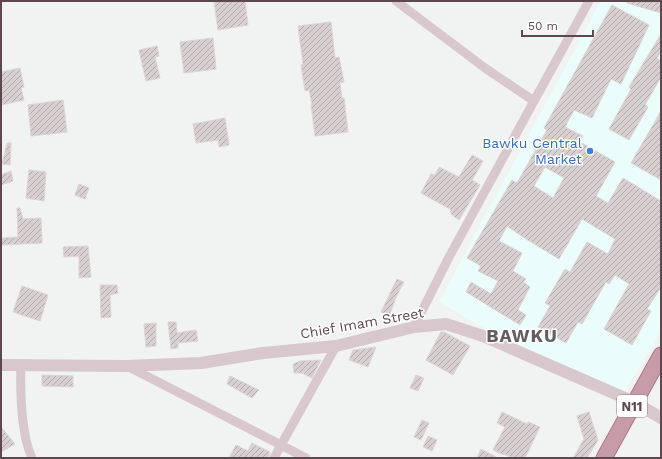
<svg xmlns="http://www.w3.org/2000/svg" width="662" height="459" viewBox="0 0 662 459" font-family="'Work Sans',sans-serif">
<defs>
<pattern id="building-hatch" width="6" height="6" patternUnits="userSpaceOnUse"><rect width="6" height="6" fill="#d8cfd1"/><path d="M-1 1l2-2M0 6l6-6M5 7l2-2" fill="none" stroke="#b2aaac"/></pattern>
</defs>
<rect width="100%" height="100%" fill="#f0f3f1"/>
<polygon fill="#eafdfb" points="601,1 661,1 661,331 625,392 525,352 439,302"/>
<g fill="url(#building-hatch)" stroke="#dcd4d5" fill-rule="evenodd">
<polygon points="214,1 245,1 248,25 218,30"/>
<polygon points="627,1 661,1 661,13 627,3"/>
<path d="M 612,5 L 649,25 L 621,84 L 611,79 L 592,118 L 574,110 L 565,127 L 583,136 L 580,142 L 615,162 L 596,196 L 608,203 L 623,178 L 661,201 L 661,287 L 647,309 L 651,311 L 632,345 L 604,329 L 629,284 L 615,275 L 609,284 L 606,282 L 582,324 L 578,322 L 566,343 L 538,327 L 550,306 L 545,303 L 565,269 L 570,272 L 587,242 L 608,254 L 615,239 L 582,219 L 559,259 L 526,239 L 507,226 L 499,241 L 522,253 L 513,271 L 526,279 L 523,282 L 530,287 L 518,310 L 526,315 L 520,325 L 466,292 L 471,282 L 491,294 L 498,281 L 478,271 L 481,266 L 467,258 L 512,180 L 517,183 L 547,130 L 544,128 ZM 545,167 L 564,178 L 553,198 L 534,186 Z"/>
<polygon points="331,22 335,58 339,57 344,82 340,83 342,98 344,98 348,132 315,136 311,105 312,105 309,90 305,91 301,65 303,64 298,26"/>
<polygon points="661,34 661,52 657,58 661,61 661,77 645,105 648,107 629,140 609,129 631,89 629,87"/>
<polygon points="213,38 216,69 184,73 180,42"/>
<polygon points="157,46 159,56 155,57 160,78 146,81 139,50"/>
<polygon points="20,68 24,87 21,88 24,100 1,105 1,72"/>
<polygon points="63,100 67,132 31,136 28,105"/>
<polygon points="661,111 661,180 631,163"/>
<polygon points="225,118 229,145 219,147 218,140 196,143 193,124"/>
<polygon points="7,143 11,143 10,165 2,164"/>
<polygon points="472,155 483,161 472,180 480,185 459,220 451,214 450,209 421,193 431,174 435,175 439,167 459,177"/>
<polygon points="29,170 46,172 44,201 26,198"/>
<polygon points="11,171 13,181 1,185 1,175"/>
<polygon points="79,184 89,188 85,199 75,195"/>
<polygon points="17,208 20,208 23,219 41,218 42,243 1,245 1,238 18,237"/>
<polygon points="88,246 91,277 79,278 79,256 64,257 63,247"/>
<polygon points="397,279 404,282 397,295 389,316 381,312"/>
<polygon points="100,285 117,285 118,293 110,295 111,317 101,318"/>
<polygon points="22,286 48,295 40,321 13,312"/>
<polygon points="168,322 176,322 177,333 196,330 198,341 178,343 178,348 171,349"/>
<polygon points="156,323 156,346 146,347 144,324"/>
<polygon points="441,332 444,332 470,346 453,375 426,360"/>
<polygon points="376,347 368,367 349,360 353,350"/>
<polygon points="321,360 312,378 302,373 294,373 293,364 300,361"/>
<polygon points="42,375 73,376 73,387 42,386"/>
<polygon points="416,375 424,378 418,391 410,388"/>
<polygon points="230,376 259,390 252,398 227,384"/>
<polygon points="502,412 527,424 528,422 540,427 525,458 512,458 504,454 503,455 493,450 505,427 497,423"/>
<polygon points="589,412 598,440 587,458 573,458 584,439 577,416"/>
<polygon points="422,420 429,423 421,440 414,437"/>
<polygon points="1,427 15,444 1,452"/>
<polygon points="428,436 437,440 432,451 423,447"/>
<polygon points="252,443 270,452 268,458 229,458 236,445 248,451"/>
<polygon points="481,449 498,458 477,458"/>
</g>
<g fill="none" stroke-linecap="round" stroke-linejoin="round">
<g stroke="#ab7381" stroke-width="17">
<polyline id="trunk" points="604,458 661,355"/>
</g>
<g stroke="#d8c7cc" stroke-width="9">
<polyline points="396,1 485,68 534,101 448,259 414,327"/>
<polyline points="534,101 589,1"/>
<path d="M 21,364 C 20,391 21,434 32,458"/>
<polyline points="127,366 281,445 274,458"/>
<polyline points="306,458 281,445 336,346"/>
</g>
<polyline stroke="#d8c7cc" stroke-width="12" points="1,365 126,366 201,363 263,353 336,346 414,327 446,324 483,336 634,402 661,418"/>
<use href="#trunk" stroke="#c79ca8" stroke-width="15"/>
</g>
<circle fill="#3f7fe0" stroke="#fff" stroke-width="1.5" cx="590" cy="151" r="4"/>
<g text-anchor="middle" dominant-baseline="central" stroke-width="3" stroke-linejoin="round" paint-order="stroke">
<rect fill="#fff" stroke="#8e7f84" stroke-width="1" x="617" y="395" width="30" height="22" rx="3"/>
<g font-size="13" font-weight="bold" fill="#5e484f">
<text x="632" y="406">N11</text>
</g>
<g font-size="14" fill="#366cbe" stroke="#fff" text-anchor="end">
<text x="582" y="143">Bawku Central<tspan x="582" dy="16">Market</tspan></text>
</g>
<g font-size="14" fill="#5e484f" stroke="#fff">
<text transform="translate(362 323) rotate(-10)">Chief Imam Street</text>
</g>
<g font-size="18" font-weight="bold" letter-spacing="1" fill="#655d5f" stroke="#fff">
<text x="522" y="335">BAWKU</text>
</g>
</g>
<rect width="662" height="459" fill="none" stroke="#5e484f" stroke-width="4"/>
<path d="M522 30v6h71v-6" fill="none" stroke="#5e484f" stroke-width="2"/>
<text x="528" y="30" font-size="12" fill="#5e484f" stroke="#ffffff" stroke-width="3" paint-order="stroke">50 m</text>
</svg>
